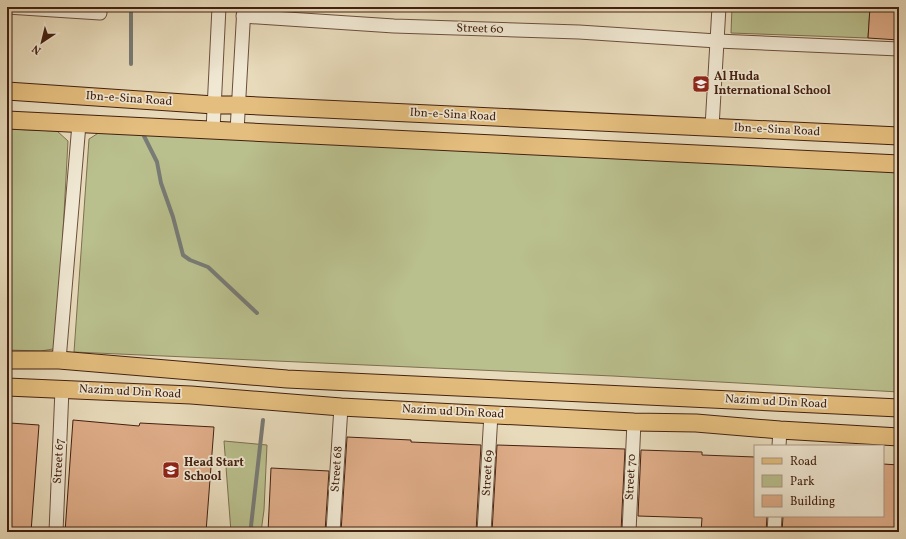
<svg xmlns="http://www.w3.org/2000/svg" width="906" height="539" viewBox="0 0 906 539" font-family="Vollkorn,serif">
<rect width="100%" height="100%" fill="#e8dbbb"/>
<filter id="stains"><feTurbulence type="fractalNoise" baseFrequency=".005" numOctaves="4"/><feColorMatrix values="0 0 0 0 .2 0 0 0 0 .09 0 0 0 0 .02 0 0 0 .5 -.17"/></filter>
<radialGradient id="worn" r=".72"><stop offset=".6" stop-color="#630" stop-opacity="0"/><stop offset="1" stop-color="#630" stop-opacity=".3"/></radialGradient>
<g fill="#b9bf8d" stroke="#7e704f">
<polygon points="732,7 870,7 868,38 731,33"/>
<polygon points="7,129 57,131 68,141 57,342 53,349 41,351 7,350"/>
<polygon points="100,132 899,170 899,392 613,376 74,352 89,139"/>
<polygon points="224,441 267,445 264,510 261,532 231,532"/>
</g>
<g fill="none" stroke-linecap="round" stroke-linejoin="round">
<g stroke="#787b76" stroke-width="4">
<polyline points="131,7 131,64"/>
<polyline points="144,136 157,162 161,183 173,217 183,255 190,260 208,267 257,313"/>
<polyline points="252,532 251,526 263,420"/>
</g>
</g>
<g fill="#dfad89" stroke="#432011">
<polygon points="870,7 899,7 899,40 868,38"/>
<polygon points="73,420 139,426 140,423 214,427 206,532 65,532"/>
<polygon points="10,423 39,425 31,532 7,531 7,462"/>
<polygon points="347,437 411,440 411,442 481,445 476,532 341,532"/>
<polygon points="497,445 625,449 621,532 492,532"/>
<polygon points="641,450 702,452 702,455 755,457 755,516 767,516 766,532 701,532 702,518 638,516"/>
<polygon points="883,464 899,465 899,530 859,529 859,532 782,532 783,516 883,516"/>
<polygon points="271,468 329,471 325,532 268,532"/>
</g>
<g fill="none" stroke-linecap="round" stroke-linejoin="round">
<g stroke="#6c4f3c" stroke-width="15">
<g id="minor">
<polyline points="7,7 100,13"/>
<polyline points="243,16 394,26 579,32 717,41 899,49"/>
<polyline points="712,127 719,7"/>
<polyline points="213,130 219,7"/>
<polyline points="237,131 244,7"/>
<polyline points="59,360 79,124"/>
<polyline points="779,446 780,430"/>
<polyline points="56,532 62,389"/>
<polyline points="333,532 341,407"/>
<polyline points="484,532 491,414"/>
<polyline points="629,532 634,422"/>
<polyline points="774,532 775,516"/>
</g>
</g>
<g stroke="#432011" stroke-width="19">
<g id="major">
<polyline points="7,91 214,105 239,105 899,136"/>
<polyline points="7,120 899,164"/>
<polyline points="7,360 59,360 287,379 899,408"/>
<polyline points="7,387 191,395 341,407 634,422 696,423 780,430 899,437"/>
</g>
</g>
<use href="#minor" stroke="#f0e8d3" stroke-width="13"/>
<use href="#major" stroke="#e4be7e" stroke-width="17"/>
</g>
<defs>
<g id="school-square" transform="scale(0.9)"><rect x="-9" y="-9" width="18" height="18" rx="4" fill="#8f2418" stroke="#f0e8d3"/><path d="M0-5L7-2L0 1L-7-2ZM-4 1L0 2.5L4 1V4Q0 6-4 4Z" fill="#fff"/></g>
</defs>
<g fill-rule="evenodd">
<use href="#school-square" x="701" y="84"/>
<use href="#school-square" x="171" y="470"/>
</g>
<g text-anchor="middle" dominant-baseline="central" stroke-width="3.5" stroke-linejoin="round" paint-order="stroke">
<g font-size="12" fill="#432011" stroke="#f0e8d3">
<text transform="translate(480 29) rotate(2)">Street 60</text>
<text transform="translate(129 99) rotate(4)">Ibn-e-Sina Road</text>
<text transform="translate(453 115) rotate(3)">Ibn-e-Sina Road</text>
<text transform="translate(777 130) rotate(3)">Ibn-e-Sina Road</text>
<text transform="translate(130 392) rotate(3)">Nazim ud Din Road</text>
<text transform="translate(776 402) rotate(3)">Nazim ud Din Road</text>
<text transform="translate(453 412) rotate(3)">Nazim ud Din Road</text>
<text transform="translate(59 461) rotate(-87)">Street 67</text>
<text transform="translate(337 469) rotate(-86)">Street 68</text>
<text transform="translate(488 473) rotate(-87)">Street 69</text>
<text transform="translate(631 477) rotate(-87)">Street 70</text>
</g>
<g font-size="12" font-weight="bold" fill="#432011" stroke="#f0e8d3" text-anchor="start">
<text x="714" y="77">Al Huda<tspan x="714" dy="14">International School</tspan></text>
<text x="184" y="463">Head Start<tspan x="184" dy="14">School</tspan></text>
</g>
</g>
<rect width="906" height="539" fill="none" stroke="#e8dbbb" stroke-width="24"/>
<rect x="8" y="8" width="890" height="523" fill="none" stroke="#432011" stroke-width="2"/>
<rect x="12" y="12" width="882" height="515" fill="none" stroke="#432011"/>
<rect x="754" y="445" width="130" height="72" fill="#f0e8d3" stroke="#ab9885"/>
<rect x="762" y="458" width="20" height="6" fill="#e4be7e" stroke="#ab9885"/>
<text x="790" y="465" font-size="12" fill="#432011">Road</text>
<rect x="762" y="475" width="20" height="12" fill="#b9bf8d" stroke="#ab9885"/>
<text x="790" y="485" font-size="12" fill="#432011">Park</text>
<rect x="762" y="495" width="20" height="12" fill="#dfad89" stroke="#ab9885"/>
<text x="790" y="505" font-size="12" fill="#432011">Building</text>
<g transform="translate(42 42) rotate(215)" stroke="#f0e8d3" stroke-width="3" paint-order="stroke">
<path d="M0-3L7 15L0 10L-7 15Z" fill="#432011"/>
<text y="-6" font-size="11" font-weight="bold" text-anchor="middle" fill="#432011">N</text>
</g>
<rect width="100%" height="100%" filter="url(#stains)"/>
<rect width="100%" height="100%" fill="url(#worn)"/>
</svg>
